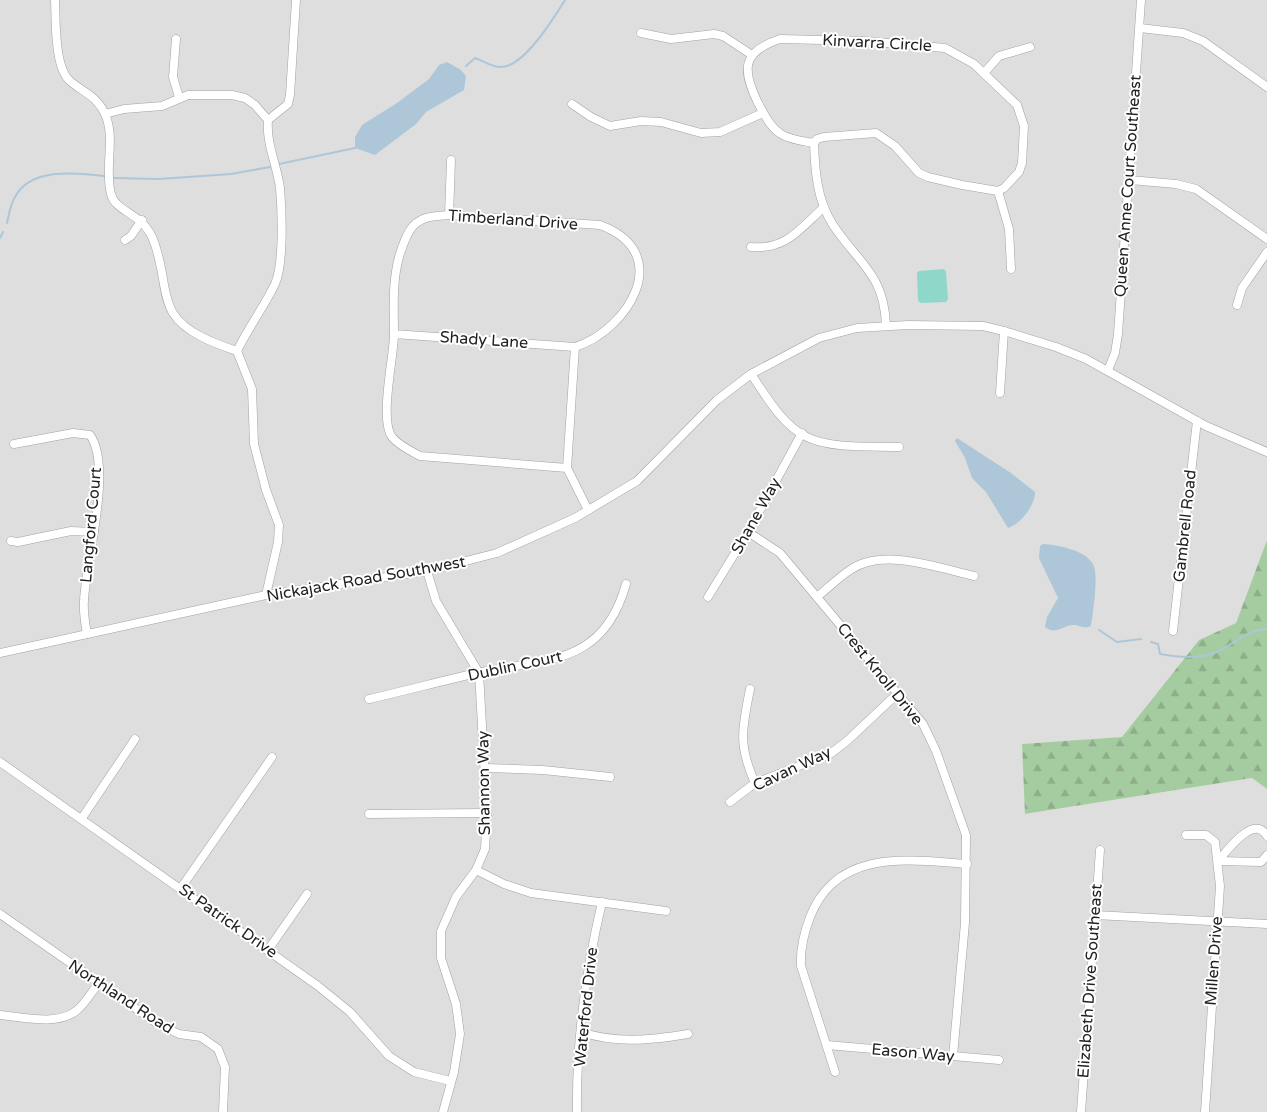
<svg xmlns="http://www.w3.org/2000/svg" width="1267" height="1112" viewBox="0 0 1267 1112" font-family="'Varela Round',sans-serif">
<defs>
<pattern id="forest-firs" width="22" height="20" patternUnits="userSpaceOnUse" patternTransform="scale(1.25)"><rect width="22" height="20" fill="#a5cba1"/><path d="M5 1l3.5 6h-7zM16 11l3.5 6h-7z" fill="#8eae8a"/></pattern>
</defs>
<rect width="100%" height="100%" fill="#f0efe8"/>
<polygon fill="#dfdede" points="0,0 1267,0 1267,540 1236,623 1199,640 1122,737 1022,745 1026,814 1252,778 1267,789 1267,1112 0,1112"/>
<polygon fill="url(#forest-firs)" points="1267,540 1267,789 1252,778 1025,814 1022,744 1122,737 1199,640 1236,623"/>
<polygon fill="#8ed7c9" points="944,269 946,272 948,299 946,302 921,303 918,301 917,273 919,271"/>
<g fill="#adc7d9">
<polygon points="447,62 461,70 466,76 464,90 426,112 416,124 375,155 355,148 355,137 362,125 397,103 429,79 439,65"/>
<path d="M 957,438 L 1011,473 L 1035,492 C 1036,504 1020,525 1008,528 L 986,492 L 972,478 L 965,458 L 955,441 Z"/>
<path d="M 1043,544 C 1058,545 1085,550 1093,564 C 1099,574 1093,613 1091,626 C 1084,629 1081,626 1075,625 C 1064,624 1056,636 1045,627 L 1047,617 L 1058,598 L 1039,558 L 1040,546 Z"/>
</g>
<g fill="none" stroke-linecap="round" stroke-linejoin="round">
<g stroke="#adc7d9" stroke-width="2">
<path d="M 466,66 L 475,58 C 484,61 491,67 501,67 C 524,67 554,18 565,0"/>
<polyline points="279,164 355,148"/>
<polyline points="114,178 159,179 231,174 270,167"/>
<path d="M 7,223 C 9,215 10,205 15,197 C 31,167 76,173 105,176"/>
<polyline points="0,238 3,232"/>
<polyline points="1099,630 1117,642 1141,639"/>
<path d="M 1151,642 L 1158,644 L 1160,654 C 1177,657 1198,659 1214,653 C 1233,646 1246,629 1267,629"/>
</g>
<g stroke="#a2a2a2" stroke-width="9">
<g id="minor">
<path d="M 55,0 C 56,20 54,67 70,81 C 84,93 97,96 105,114 C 116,138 104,169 111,194 C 115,211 139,213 150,233 C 157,245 159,259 162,273 C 164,285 166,302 173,313 C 185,333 216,344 237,351 L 252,389 L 254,444 L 266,490 L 279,525 L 278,542 L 266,595"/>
<polyline points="1140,28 1183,33 1203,41 1267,87"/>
<polyline points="641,33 671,39 714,34 723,36 752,55"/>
<polyline points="176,39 173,77 179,97"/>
<path d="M 780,39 L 863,41 L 945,48 L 974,64 L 1017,105 L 1024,126 L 1022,163 L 1019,172 L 1004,188 L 998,191 L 962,185 L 928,177 L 919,173 L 895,146 L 876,133 L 824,137 L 817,139 L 814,143 C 803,141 790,140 781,134 C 770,127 764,114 758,103 C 742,70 741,52 780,39 Z"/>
<polyline points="984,73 999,56 1030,47"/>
<polyline points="572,104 591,117 610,126 641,121 661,122 701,133 720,132 763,113"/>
<path d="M 105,114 L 124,109 L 162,106 L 188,95 L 232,95 L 245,98 L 255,105 L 268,120 C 266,144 277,165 280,188 C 282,211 284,264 275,284 C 264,307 248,328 237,351"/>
<polyline points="268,120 288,104 290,95 296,0"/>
<path d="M 814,143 C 815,172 817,200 833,225 C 859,264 884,274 886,325"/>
<polyline points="1130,180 1176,184 1196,189 1267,239"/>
<polyline points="998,191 1009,229 1011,269"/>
<polyline points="449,215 451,160"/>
<polyline points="125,240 131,236 142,220"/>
<path d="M 751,247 C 786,250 800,229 824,207"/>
<polyline points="1237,305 1242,288 1267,252"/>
<path d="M 394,334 L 575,347 C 628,330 676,253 600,225 L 449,215 C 435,216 423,216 413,226 C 406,234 402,247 399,257 C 392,283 394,308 394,334 C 394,357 379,419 392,437 C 398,445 411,451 420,456 L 567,468 L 588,510"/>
<polyline points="1108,370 1115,353 1118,334 1141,0"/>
<path d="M 751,374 C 766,396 782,425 807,437 C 831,449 872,446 899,447"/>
<polyline points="1000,393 1004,331"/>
<path d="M 14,444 L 73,433 L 90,435 C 113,467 86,561 84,600 C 83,612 85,623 87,634"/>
<polyline points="567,468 575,347"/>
<polyline points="748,532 780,553 923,724 936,751 966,835 965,923 953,1056"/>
<polyline points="11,541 18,542 71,531 94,532"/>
<polyline points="427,571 436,601 479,673 487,813 485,849 476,870 456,897 441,931 441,958 456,1004 460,1034 454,1072 443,1112"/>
<polyline points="708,597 748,532 802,433"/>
<path d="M 817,597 C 828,588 838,578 850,570 C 883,547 938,568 974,576"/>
<polyline points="1173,631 1197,421"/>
<polyline points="0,653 266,595 427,571 497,553 575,518 637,481 717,400 751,374 819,338 857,328 908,325 983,326 1004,331 1056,347 1086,359 1206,426 1267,452"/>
<path d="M 750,689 C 742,729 738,745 755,783"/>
<path d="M 369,699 C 405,691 441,681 477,673 C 545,658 603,667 626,584"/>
<polyline points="0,762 318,986 350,1012 389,1056 414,1072 450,1081"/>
<polyline points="485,768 543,770 610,777"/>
<polyline points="730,802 755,783 830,754 847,741 897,694"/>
<polyline points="369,814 487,813"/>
<polyline points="82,818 135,739"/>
<polyline points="1186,835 1206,835 1215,842 1220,886 1205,1112"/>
<path d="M 1267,836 C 1254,813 1227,851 1218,861 L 1261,862 L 1267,855"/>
<polyline points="476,870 504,884 531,893 666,911"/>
<polyline points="181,888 272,757"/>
<polyline points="0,914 158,1024 179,1034 201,1037 218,1049 225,1067 223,1112"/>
<polyline points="1095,915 1267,924"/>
<polyline points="268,950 307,894"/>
<path d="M 0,1015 C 23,1017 56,1026 76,1011 C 85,1004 91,993 98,984"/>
<path d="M 581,1032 C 617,1044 651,1040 688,1034"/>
<polyline points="827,1045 999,1060"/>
<path d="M 835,1072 L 801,966 C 800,949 804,933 810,917 C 837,848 908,860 967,864"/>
<path d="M 577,1112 C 576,1042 586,970 602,902"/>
<polyline points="1081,1112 1100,850"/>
</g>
</g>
<use href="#minor" stroke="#fff" stroke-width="8"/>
</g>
<g text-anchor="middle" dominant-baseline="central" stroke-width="4" stroke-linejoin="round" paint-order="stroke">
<g font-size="16" fill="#212121" stroke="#fff">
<text transform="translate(877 43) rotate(3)">Kinvarra Circle</text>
<text transform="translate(1128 186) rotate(-86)">Queen Anne Court Southeast</text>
<text transform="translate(513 220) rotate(4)">Timberland Drive</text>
<text transform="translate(484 340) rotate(4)">Shady Lane</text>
<text transform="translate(756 516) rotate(-61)">Shane Way</text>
<text transform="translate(91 525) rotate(-85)">Langford Court</text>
<text transform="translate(1185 526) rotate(-84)">Gambrell Road</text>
<text transform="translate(366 579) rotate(-10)">Nickajack Road Southwest</text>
<text transform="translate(515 666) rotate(-12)">Dublin Court</text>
<text transform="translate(880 674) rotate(51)">Crest Knoll Drive</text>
<text transform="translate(792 769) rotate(-25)">Cavan Way</text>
<text transform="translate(484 783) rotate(-91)">Shannon Way</text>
<text transform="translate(228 921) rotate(35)">St Patrick Drive</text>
<text transform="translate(1214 961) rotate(-86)">Millen Drive</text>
<text transform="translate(1090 981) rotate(-86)">Elizabeth Drive Southeast</text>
<text transform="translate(121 997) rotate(33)">Northland Road</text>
<text transform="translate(586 1007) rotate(-84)">Waterford Drive</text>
<text transform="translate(913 1053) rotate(5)">Eason Way</text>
</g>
</g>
</svg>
